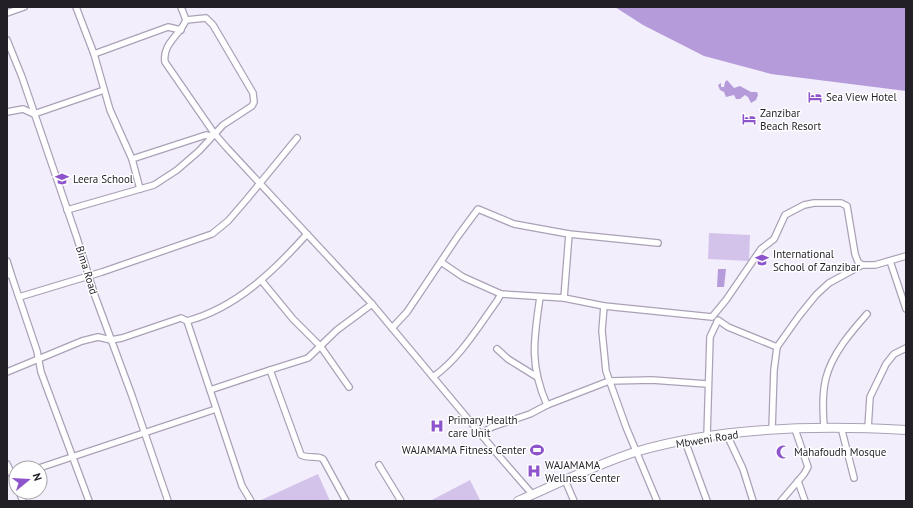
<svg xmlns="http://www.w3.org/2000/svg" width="913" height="508" viewBox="0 0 913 508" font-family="'PT Sans',sans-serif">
<rect width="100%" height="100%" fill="#f3eefc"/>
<g fill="#d3c3eb">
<polygon points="709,233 750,235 749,261 708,259"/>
<polygon points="318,474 330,501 261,500"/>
<polygon points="470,480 480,500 430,501"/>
</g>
<g fill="#b69bda">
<polygon points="615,7 906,7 906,91 771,74 704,56 643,25"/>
<polygon points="727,80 734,88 740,86 751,92 757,92 758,95 756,100 751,103 748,97 745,95 740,99 736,99 734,95 726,97 724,92 720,90 718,85 721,83 721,87 724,87 725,82"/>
<polygon points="718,269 726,269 724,287 717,287"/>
</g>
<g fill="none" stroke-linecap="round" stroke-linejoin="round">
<g stroke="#aaa1b7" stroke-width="8">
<g id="street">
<polyline points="76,7 94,54 110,110 132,159 140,189"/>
<path d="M 181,7 L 186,20 C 180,35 162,44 165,62 L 214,133 L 227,148 L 372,304 L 499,456 L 533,495"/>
<polyline points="7,13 24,7"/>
<polyline points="7,40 22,77 77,238 95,296 132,396 168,501"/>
<polyline points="94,54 168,27 181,30"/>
<polyline points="7,112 23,109 34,114 104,90"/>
<polyline points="132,159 206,135 211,136"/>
<polyline points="67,210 154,185 177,170 199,151 223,125 252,106 254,102 253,93 213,25 206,18 186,20"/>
<polyline points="7,261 11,274"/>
<polyline points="890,261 906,309"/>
<polyline points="441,262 463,277 501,294 564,298 604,306 712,317 726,300 761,249 774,239 785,215 804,205 814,203 841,203 847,206 855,254 858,262 862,265 875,265 906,256"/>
<polyline points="7,275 11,274 37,351 41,372 89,501"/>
<polyline points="261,280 293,319 321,347 349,387"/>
<polyline points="19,297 102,272 212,234 228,221 247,199 297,138"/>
<path d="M 540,297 C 534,339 529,364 547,405"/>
<polyline points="564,298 569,234"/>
<polyline points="604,306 602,331 606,371 626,427 657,501"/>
<polyline points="187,321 242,486 251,501"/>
<polyline points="392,328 407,312 458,236 478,209 514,224 569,234 658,243"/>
<polyline points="497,349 508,359 537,377"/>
<path d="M 7,372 L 82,341 L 98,337 L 111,340 L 122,338 L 181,318 L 187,321 C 236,308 274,271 307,234"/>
<path d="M 433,377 C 460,358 478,327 497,301 L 501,294"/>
<polyline points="210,390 270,370"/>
<path d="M 824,427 C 823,411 822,394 826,378 C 832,354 851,332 867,314"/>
<polyline points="841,427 854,478"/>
<polyline points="868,428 870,397 886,364 894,354 906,348"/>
<polyline points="772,430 774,370 777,347 799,316 816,295 829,283 862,265"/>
<polyline points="727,435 743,469 753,501"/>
<polyline points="483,437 487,430 492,427 530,414 547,405 609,381 652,380 707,384"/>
<polyline points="707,437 710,337 718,320 728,327 777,347"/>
<polyline points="685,441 707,501"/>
<polyline points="7,464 16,484"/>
<polyline points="379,465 401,501"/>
<polyline points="39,468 216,409"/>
<polyline points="565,480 574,501"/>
<polyline points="798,481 805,501"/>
<polyline points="19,492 23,501"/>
<path d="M 346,501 L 323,459 C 317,455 309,459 301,455 L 270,370 L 308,358 L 337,330 L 372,304"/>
<polyline points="781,501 804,474 808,467 795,429"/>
</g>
</g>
<g stroke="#aaa1b7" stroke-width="10">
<path id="secondary" d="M 518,501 C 557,484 595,465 635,452 C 719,427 819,425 906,430"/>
</g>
<use href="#street" stroke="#fff" stroke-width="5.5"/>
<use href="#secondary" stroke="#fff" stroke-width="8"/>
</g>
<defs>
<g id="hotel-bare" transform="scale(1.08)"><path d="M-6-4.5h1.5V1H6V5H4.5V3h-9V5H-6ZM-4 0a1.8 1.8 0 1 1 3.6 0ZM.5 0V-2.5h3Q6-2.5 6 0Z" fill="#8e54cb" stroke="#fff" stroke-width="2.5" paint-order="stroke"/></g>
<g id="school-bare" transform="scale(1.08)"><path d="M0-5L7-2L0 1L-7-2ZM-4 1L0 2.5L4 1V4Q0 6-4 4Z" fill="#8e54cb" stroke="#fff" stroke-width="2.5" paint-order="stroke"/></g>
<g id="hospital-bare" transform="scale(1.08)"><path d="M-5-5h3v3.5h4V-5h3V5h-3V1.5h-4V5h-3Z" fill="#8e54cb" stroke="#fff" stroke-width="2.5" paint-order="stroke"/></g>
<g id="stadium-bare" transform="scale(1.08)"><path d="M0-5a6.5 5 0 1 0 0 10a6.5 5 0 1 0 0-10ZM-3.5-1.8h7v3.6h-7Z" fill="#8e54cb" stroke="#fff" stroke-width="2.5" paint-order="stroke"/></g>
<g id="mosque-bare" transform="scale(1.08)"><path d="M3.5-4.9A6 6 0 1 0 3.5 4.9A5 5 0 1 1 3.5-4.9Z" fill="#8e54cb" stroke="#fff" stroke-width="2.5" paint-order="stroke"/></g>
</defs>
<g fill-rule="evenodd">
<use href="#hotel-bare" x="815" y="97"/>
<use href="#hotel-bare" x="749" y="119"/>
<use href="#school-bare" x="62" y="179"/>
<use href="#school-bare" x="762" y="260"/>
<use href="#hospital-bare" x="437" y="426"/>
<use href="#stadium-bare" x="537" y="450"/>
<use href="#mosque-bare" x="783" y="452"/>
<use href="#hospital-bare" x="534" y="471"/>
</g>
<g text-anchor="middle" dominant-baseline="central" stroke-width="3" stroke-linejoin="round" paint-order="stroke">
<g font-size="11" fill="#221f27" stroke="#fff" text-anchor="start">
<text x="826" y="97">Sea View Hotel</text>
<text x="760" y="113">Zanzibar<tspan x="760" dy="13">Beach Resort</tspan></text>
<text x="73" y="179">Leera School</text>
<text x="773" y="254">International<tspan x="773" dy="13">School of Zanzibar</tspan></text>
<text x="448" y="420">Primary Health<tspan x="448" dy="13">care Unit</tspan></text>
<text x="526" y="450" text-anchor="end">WAJAMAMA Fitness Center</text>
<text x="794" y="452">Mahafoudh Mosque</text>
<text x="545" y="465">WAJAMAMA<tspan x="545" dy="13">Wellness Center</tspan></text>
</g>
<g font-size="11" fill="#221f27" stroke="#fff">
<text transform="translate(87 270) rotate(73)">Bima Road</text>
<text transform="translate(707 439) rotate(-9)">Mbweni Road</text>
</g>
</g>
<rect width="913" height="508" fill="none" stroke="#221f27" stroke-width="16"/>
<g transform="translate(28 480) rotate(72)"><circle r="19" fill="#ffffff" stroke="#a7a5a9"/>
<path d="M0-3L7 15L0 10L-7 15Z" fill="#8e54cb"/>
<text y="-6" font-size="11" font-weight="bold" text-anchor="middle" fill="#221f27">N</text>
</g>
</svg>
